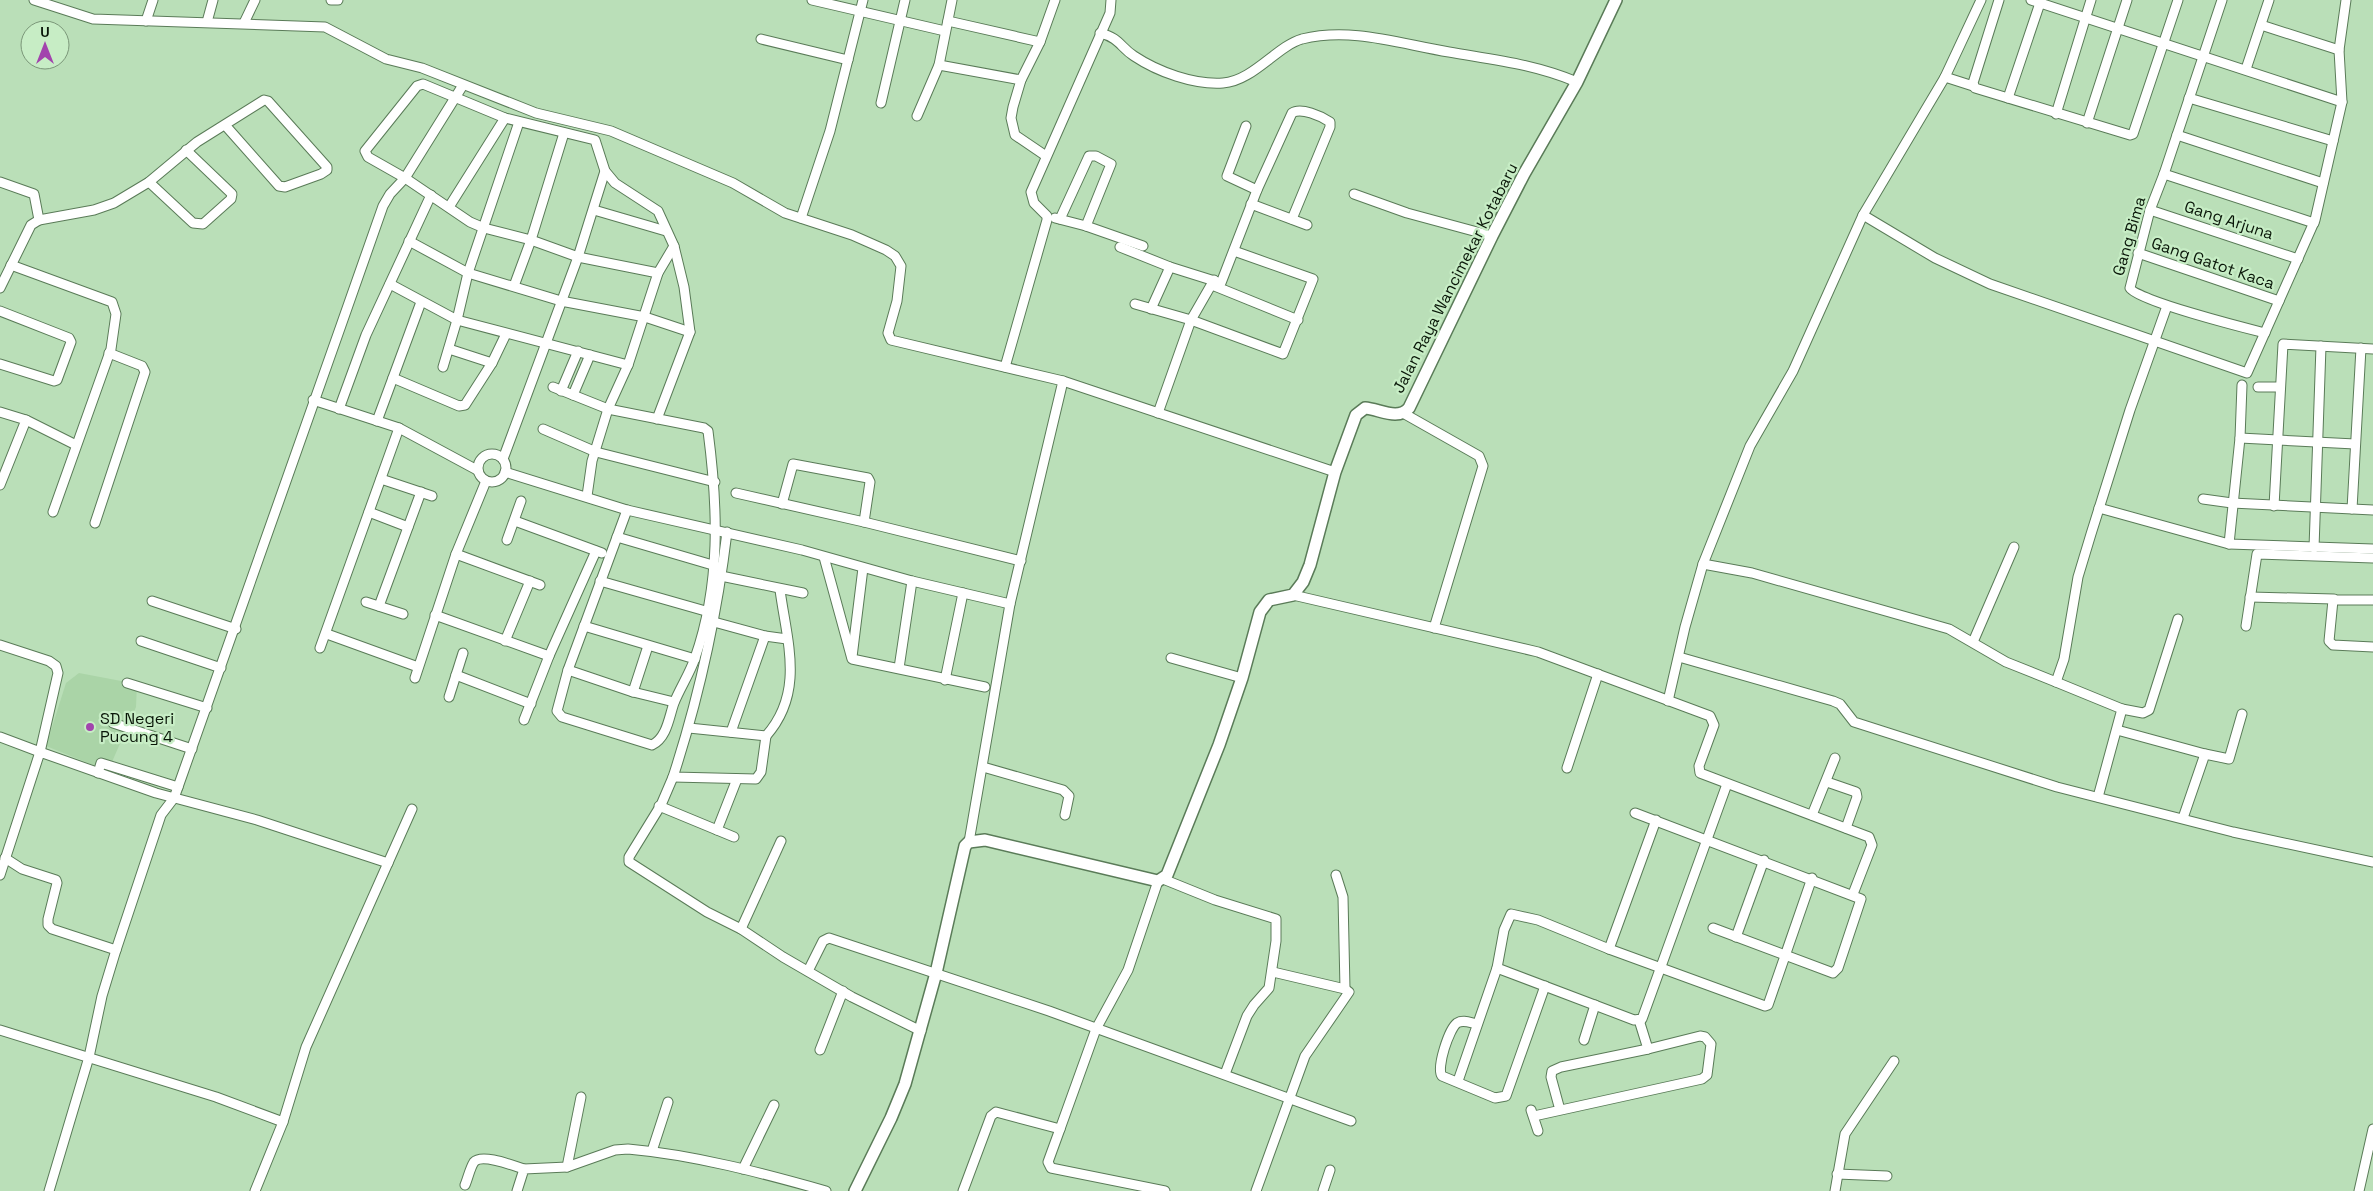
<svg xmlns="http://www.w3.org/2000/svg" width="2373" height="1191" viewBox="0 0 2373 1191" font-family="'Space Grotesk',sans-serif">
<rect width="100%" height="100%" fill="#badfb8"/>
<polygon fill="#aad4a7" points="79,673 137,684 136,707 108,771 46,746 66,683"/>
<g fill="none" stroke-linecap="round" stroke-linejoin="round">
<g stroke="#5a7b58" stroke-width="11">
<g id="minor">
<polyline points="34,0 93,19 325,27 386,59 422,68 536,113 611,131 733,183 785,213 852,235 886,250 895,256 901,266 897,301 888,333 891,340 1063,381 1010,604 969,842"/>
<polyline points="331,0 338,0"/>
<polyline points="812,0 945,31"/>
<polyline points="1999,0 1973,83 1975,88 2130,135 2133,134 2178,0"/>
<polyline points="2031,0 2342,102"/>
<path d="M 2222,0 L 2164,174 L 2150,210 L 2130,288 C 2135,300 2245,328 2265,333"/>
<polyline points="146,21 153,0"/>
<polyline points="948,21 1040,42"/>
<polyline points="207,22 213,0"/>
<polyline points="244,23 255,0"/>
<polyline points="2261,25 2339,50"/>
<path d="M 1100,33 C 1120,38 1120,47 1134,56 C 1158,72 1194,85 1223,83 C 1253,81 1277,46 1302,39 C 1352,27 1400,44 1449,52 C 1495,60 1534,64 1577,82"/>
<polyline points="761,39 848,60"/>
<polyline points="939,65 1021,80"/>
<polyline points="2246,69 2269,0"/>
<polyline points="1945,77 1981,0"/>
<polyline points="2008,98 2041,0"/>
<polyline points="2189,98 2333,141"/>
<polyline points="881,103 905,0"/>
<polyline points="2056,114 2091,0"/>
<polyline points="917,116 939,65 952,0"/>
<polyline points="2087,123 2127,0"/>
<polyline points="1246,126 1227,176 1257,190"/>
<polyline points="2177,135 2323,183"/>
<polyline points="1046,156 1015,135 1011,118 1013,107 1021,80 1040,42 1055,0"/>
<polyline points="2164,174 2314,223"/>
<polyline points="0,182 34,194 39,220 31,225 0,288"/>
<polyline points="149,182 193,223 203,224 231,199 232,194 186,150"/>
<polyline points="1354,194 1407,213 1492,236"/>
<polyline points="1251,204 1307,225"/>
<polyline points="449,207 505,118"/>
<polyline points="594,210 666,231"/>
<polyline points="2150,210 2298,259"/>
<polyline points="1863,215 1935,258 1990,284 2247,373 2315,220 2342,102 2339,50 2346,0"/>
<polyline points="801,218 830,131 863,0"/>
<polyline points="1055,218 1086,226 1143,246"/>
<polyline points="1060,219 1089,156 1096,156 1111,164 1086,226"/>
<polyline points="39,220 94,210 114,203 149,182 197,142 264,100 268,101 327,167 327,170 321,174 285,187 279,186 225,125"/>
<polyline points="409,241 468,273 561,301 645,317 690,332"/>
<path d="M 1120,247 L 1170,267 L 1221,283 L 1257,190 L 1292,113 C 1301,107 1321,116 1330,122 L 1330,127 L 1292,219"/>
<polyline points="2138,253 2279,301"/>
<polyline points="11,265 112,302 116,314 111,349 53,512"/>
<polyline points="390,284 457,320 628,365"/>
<polyline points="1212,285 1298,320"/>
<polyline points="514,286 531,240 564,133"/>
<polyline points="1135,304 1191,320 1283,354 1313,279 1234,251"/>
<polyline points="1151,309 1170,267"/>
<polyline points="0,311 69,338 71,342 57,380 54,381 0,364"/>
<polyline points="449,349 492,363"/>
<polyline points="443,367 457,320 468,273 519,122"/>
<polyline points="1005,367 1047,220 1047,216 1034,203 1031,192 1110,13 1111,0"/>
<polyline points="393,378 459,406 465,405 492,363 506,334"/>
<polyline points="1063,381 1335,472"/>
<path d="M 553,387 L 608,409 L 704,428 L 708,431 C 718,508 721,584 695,658 C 690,673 680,688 674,703 C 669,717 667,738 652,745 L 562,717 L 557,711 L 568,670 L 627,510"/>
<polyline points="2258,387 2280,387"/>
<polyline points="561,391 578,351"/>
<polyline points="573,395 590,355"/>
<polyline points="313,400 399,428 477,470"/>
<polyline points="339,409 366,335 431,195"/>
<polyline points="0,412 26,420 0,485"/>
<polyline points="1158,413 1191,320 1214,280"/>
<polyline points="1403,413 1479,456 1483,466 1434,628"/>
<polyline points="657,419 690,332 684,287 674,246 658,211 615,183 605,171 595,140 505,118 423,84 417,86 365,151 368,157 405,178 470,222 484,228 531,240 578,257 658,273"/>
<polyline points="26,420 76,445"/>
<polyline points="377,421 421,302"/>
<polyline points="543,429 596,452 715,482"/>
<polyline points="2240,438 2355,444"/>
<circle cx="492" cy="468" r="14"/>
<polyline points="503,459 578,257 605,171"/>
<polyline points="505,472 627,510 802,550 912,581 1010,604"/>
<polyline points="381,479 432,496"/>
<polyline points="736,493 864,522 1021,561"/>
<polyline points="587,496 592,461 608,409 628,365 658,273 674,246"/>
<polyline points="2203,499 2232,503 2373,510"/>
<polyline points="782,504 793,464 868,478 870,482 864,522"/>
<polyline points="2274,506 2283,344 2373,349"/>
<polyline points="2099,508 2229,544 2373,549"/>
<polyline points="2352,509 2361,348"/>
<polyline points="369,512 408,527"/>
<polyline points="515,521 602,553"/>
<polyline points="95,523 145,372 142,366 109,353"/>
<path d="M 727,532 C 717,615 699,697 673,777 L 756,779 L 761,772 L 766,736"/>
<polyline points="617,537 716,566"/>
<polyline points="507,540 521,501"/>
<polyline points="2229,544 2240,438 2242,385"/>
<polyline points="2314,548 2321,346"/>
<polyline points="456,554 540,585"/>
<polyline points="824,557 852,659 985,687"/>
<polyline points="1703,564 1750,446 1793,371 1863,215 1945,77 1973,86"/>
<polyline points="721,576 803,593"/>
<polyline points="600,581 709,612"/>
<polyline points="1293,595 1538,652 1710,716 1714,725 1699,766 1700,773 1869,837 1872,845 1853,894"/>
<polyline points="2250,597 2334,599"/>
<polyline points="2373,600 2333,600 2329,641 2333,645 2373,647"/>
<polyline points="152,601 236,629"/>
<polyline points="366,602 403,614"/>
<polyline points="379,606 421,492"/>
<polyline points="435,615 549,656"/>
<polyline points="714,622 765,636 787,639"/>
<polyline points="584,626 695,659"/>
<polyline points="2246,626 2257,554 2373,558"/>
<polyline points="327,634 418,667"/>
<polyline points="141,641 221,668"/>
<polyline points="505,641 530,581"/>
<polyline points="1973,642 2014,547"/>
<polyline points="0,645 49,661 56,666 58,673 40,752 0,737"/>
<polyline points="320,648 399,428"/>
<polyline points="852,657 863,568"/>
<polyline points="1679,657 1833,701 1840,704 1854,722 2057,787 2233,832 2373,862"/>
<polyline points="1171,658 1242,678"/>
<polyline points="899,668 912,581"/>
<polyline points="568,670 633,692 674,702"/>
<polyline points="456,675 531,704"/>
<polyline points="415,678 456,554 486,481"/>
<polyline points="945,680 963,593"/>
<polyline points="2056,682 2122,709 2098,797"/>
<polyline points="127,683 207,708"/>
<polyline points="633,692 648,646"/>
<polyline points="449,697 463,653"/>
<polyline points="1668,701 1685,627 1703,564 1752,573 1949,629 2006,662 2056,682 2064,659 2078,577 2091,534 2130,410 2167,306"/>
<polyline points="2122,709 2143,713 2149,710 2178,619"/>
<polyline points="524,720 549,656 596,551"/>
<polyline points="113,723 192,749"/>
<path d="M 689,728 L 766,736 C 805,692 787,642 780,590"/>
<polyline points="2117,730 2205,754"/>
<polyline points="731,732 765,636"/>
<polyline points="983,767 1063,790 1069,796 1065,815"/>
<polyline points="1567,768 1598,674"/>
<polyline points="98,773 101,763 178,787"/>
<polyline points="673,777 661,805 629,857 629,862 707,912 741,929 783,957 852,997 921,1031"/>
<polyline points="1827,782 1856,792 1857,797 1846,828"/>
<polyline points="659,806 734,837"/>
<polyline points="1635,813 1861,899 1838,968 1833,973 1713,928"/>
<polyline points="1812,815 1835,758"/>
<polyline points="2183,818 2205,754 2229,759 2242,714"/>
<polyline points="717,830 737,779"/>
<polyline points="5,858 22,869 56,880 57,883 48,919 48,925 52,929 116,950"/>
<polyline points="0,875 40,752 156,793 257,820 388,863"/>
<polyline points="1336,875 1343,897 1345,989"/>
<polyline points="1163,879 1215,900 1276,919 1276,941 1269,988 1254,1005 1247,1016 1225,1074"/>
<polyline points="741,929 781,841"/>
<polyline points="1736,937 1764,860"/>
<polyline points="1609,949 1656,820"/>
<polyline points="1497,968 1634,1020 1642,1019 1727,784"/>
<polyline points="808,971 823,941 829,938 1049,1011 1351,1121"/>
<polyline points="1639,1020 1648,1049"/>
<path d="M 1477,1024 C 1471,1023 1463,1019 1457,1023 C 1449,1029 1436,1068 1442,1076 L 1495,1098 L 1506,1096 L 1545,986"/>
<polyline points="0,1030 216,1097 283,1122 306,1047 412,809"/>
<polyline points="1584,1040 1595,1005"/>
<polyline points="820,1050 843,991"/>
<polyline points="1458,1081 1497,968 1504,930 1511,914 1538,920 1609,949 1765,1006 1768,1005 1812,878"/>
<polyline points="1531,1110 1538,1131"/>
<polyline points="1534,1116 1702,1079 1707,1075 1711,1044 1705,1037 1700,1036 1648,1049 1561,1067 1552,1071 1551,1077 1560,1110"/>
<polyline points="1060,1129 1048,1162 1051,1168 1165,1191"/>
<polyline points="652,1151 668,1102"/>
<polyline points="567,1167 581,1097"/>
<polyline points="743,1169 774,1105"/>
<polyline points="1837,1174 1887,1176"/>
<path d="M 465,1185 C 468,1178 470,1168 474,1162 C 482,1153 514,1166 524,1169"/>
<path d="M 49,1191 L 89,1057 L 102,996 L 116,950 L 161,815 L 174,798 L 178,787 C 246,594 315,400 383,206 L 390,194 L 405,178 L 463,85"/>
<polyline points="255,1191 283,1122"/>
<path d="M 517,1191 L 524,1169 L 567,1167 L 615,1150 L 628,1149 C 695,1155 762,1173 826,1191"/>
<polyline points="963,1191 991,1116 996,1112 1060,1129 1096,1029 1128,970 1158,881"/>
<polyline points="1256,1191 1305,1056 1349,992 1345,989 1273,972"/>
<polyline points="1323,1191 1330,1170"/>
<polyline points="1835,1191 1845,1134 1894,1061"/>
<polyline points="2359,1191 2373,1129"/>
</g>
</g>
<g stroke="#5a7b58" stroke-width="14">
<path id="tertiary" d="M 855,1191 L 891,1118 L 905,1084 L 936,973 L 965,846 L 969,842 L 985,840 L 1158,881 L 1167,875 L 1219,745 L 1242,678 L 1260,612 L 1269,600 L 1293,595 L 1303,582 L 1310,565 L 1335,472 L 1356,415 L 1365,408 C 1379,409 1398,421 1409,408 L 1492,236 L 1524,174 L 1577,82 L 1616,0"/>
</g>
<use href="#minor" stroke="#fff" stroke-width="9"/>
<use href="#tertiary" stroke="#fff" stroke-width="11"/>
</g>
<circle fill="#a244ad" stroke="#c7edc5" stroke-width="2" cx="90" cy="727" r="5"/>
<g text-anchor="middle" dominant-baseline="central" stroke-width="4.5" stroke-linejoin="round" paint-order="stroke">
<g font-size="16" fill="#091608" stroke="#c7edc5">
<text transform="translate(2229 220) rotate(18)">Gang Arjuna</text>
<text transform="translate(2129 236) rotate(-74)">Gang Bima</text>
<text transform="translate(2213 263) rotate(19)">Gang Gatot Kaca</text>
<text transform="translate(1455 278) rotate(-63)">Jalan Raya Wancimekar Kotabaru</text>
</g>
<g font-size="16" fill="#091608" stroke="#c7edc5" text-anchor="start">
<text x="100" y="718">SD Negeri<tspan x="100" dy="18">Pucung 4</tspan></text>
</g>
</g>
<g transform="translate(45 45)"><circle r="24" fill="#c7edc5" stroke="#7b9779"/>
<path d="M0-4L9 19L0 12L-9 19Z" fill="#a244ad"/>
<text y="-8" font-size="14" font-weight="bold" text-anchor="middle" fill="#091608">U</text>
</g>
</svg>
